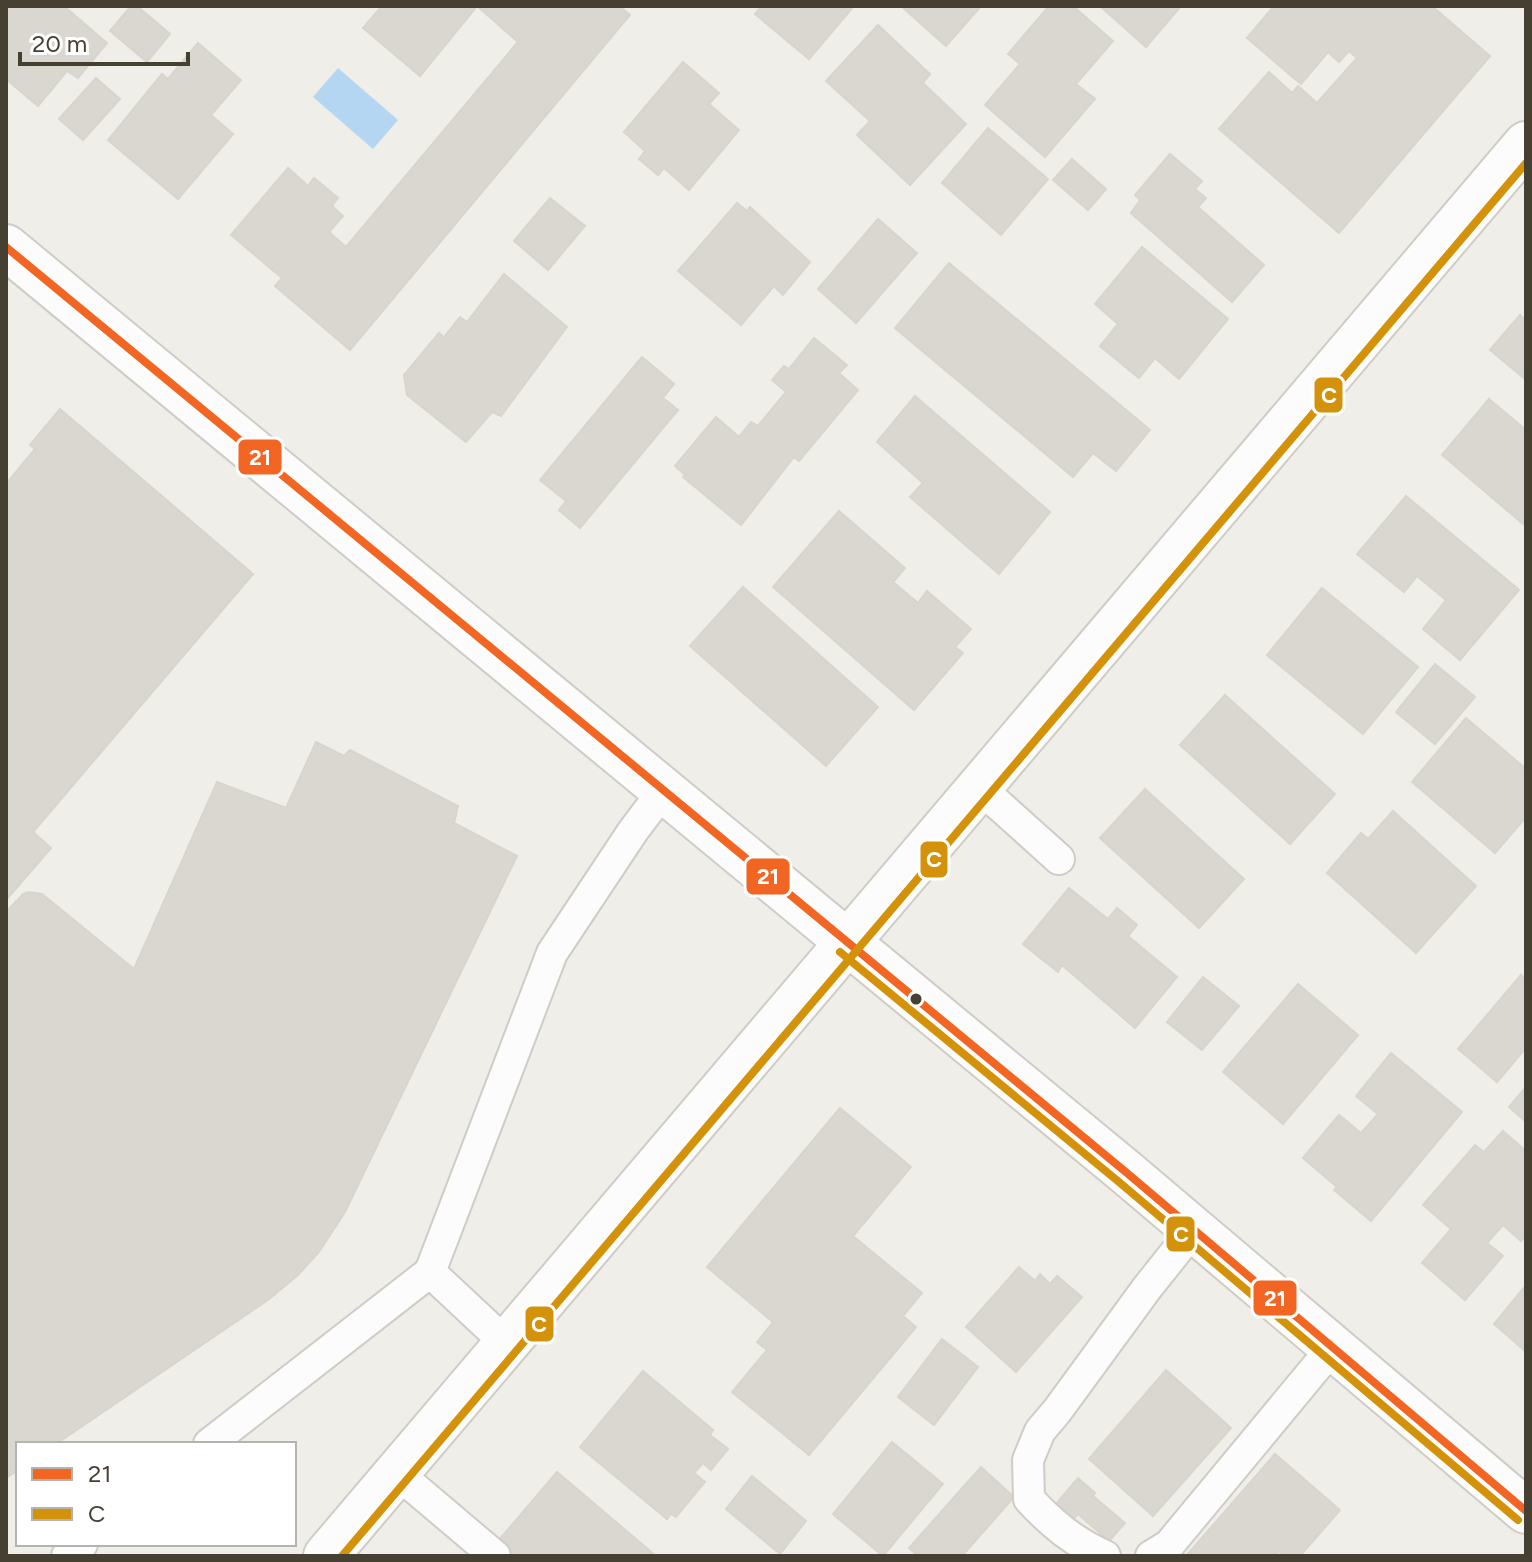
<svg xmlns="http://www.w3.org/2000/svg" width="1532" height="1562" viewBox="0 0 1532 1562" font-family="Figtree,sans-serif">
<rect width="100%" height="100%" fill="#f0eee8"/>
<polygon fill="#b4d6f2" points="338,68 398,120 373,149 313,97"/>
<g fill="#dad7d0" stroke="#d8d5cd" stroke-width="2">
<polygon points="6,6 64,6 107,43 78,78 67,71 38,106 6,79"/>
<polygon points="131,6 137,6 170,34 147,62 110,31"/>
<polygon points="382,6 619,6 630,15 350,350 275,286 282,278 231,235 288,168 308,186 314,178 338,198 332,206 343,216 329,232 346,247 518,42 477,6 420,76 363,28"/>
<polygon points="762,6 854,6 809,59 755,14"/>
<polygon points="901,6 981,6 946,46"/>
<polygon points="1049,6 1073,6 1113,41 1076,84 1095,99 1045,157 985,105 1020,64 1008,54"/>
<polygon points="1100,6 1181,6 1146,47"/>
<polygon points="1274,6 1432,6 1490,56 1339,233 1219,129 1269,72 1292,93 1298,86 1317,103 1357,58 1349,51 1339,62 1328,52 1301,84 1247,38"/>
<polygon points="878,25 930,74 923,83 966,124 910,185 857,135 870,121 826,81"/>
<polygon points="198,43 241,80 211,115 233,134 178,199 108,140 162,74 168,79"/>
<polygon points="683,62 719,93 709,104 739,130 689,190 664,168 658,175 639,159 645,151 624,132"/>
<polygon points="96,78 120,99 83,140 59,119"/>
<polygon points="988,128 1048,179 1001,235 942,183"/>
<polygon points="1170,154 1202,181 1195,189 1206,198 1198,207 1264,265 1232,302 1131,213 1140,200 1135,195"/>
<polygon points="1072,159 1106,189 1088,210 1053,180"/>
<polygon points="550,198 585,226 548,270 514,241"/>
<polygon points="737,203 747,211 750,207 810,262 783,295 774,286 741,325 678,271"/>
<polygon points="878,219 917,253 856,323 818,289"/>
<polygon points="1142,247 1228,319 1179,379 1155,358 1139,378 1100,346 1118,324 1095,304"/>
<polygon points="949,263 1150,430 1116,471 1093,453 1073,477 895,328"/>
<polygon points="504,274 567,327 501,416 492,412 466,442 407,395 404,375 439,333 444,337 460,317 467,322"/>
<polygon points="1520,315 1524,319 1526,317 1526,380 1490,350"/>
<polygon points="814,338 847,365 839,373 858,390 799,461 794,457 741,525 683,477 685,475 675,466 716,417 739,437 751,422 758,426 786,392 772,380 784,366 789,369"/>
<polygon points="642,357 674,384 663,398 678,410 580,528 559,510 566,501 540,480"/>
<polygon points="915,396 1050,512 999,574 910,497 923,483 877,442"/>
<polygon points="1489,399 1526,430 1526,521 1523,524 1442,455"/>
<polygon points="60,409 253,574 33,832 51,848 6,900 6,484 35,449 30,445"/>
<polygon points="1406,496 1519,590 1460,660 1423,629 1446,600 1417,576 1404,592 1357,554"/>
<polygon points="839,511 905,568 893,582 918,603 927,591 971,629 955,647 963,653 914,710 773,587"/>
<polygon points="743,587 878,707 826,766 690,646"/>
<polygon points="1322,588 1418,667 1363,734 1267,655"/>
<polygon points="1435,664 1475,697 1435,744 1396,712"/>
<polygon points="1225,695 1335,794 1290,844 1180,745"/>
<polygon points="1466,718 1526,769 1526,817 1495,853 1412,782"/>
<polygon points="316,742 344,756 350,750 458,806 454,823 517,856 345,1212 319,1252 298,1275 268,1300 56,1444 18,1444 18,1470 6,1478 6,912 23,894 28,892 42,894 134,969 217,782 286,808"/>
<polygon points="1145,789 1244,879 1199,928 1100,838"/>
<polygon points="1393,811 1476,886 1416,953 1327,873 1361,833 1368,839"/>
<polygon points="1069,888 1108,919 1117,908 1137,925 1128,936 1177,977 1135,1028 1062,965 1058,972 1023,944"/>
<polygon points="1521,975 1526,979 1526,1048 1497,1082 1458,1049"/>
<polygon points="1203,977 1239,1006 1202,1050 1167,1022"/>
<polygon points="1298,984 1358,1035 1283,1124 1223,1072"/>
<polygon points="1391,1053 1462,1112 1371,1221 1334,1190 1337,1187 1303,1158 1339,1115 1361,1133 1378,1114 1356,1096"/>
<polygon points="1526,1087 1526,1122 1509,1107"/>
<polygon points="840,1108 911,1167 853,1236 922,1293 903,1316 916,1327 809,1455 732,1392 767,1350 757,1342 773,1322 707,1267"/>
<polygon points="1503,1131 1526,1151 1526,1235 1521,1241 1503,1225 1487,1243 1503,1256 1465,1300 1422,1263 1451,1229 1423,1205 1475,1145 1484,1152"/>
<polygon points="1019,1267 1035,1281 1040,1274 1050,1284 1057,1276 1082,1297 1016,1372 966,1327"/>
<polygon points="1526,1285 1526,1352 1494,1324"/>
<polygon points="942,1339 978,1367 934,1425 898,1397"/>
<polygon points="1166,1370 1231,1428 1153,1516 1089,1459"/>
<polygon points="643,1371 713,1430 710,1435 728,1449 711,1470 703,1463 694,1473 705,1482 676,1517 671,1514 667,1519 580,1447"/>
<polygon points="892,1442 943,1484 883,1556 833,1514"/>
<polygon points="1275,1454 1340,1510 1300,1556 1284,1556 1279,1551 1275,1556 1186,1556"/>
<polygon points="981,1467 1014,1497 962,1556 918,1556 909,1548"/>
<polygon points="557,1472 656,1556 503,1556 493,1547"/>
<polygon points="752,1476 806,1521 780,1554 726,1509"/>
<polygon points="1078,1478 1095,1493 1093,1496 1125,1523 1109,1541 1078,1514 1068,1525 1051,1510"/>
</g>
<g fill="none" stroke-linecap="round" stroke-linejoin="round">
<g stroke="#ceccc5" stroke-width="34">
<g id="service">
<polyline points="980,788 1059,859"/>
<polyline points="507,1344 430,1272 552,953 633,831 664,790"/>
<polyline points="209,1444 430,1272"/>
<polyline points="397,1473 495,1556"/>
<polyline points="67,1556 82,1544"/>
<path d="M 1105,1556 C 1074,1542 1052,1524 1029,1499 L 1028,1460 L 1040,1431 L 1057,1411 L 1147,1288 L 1194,1229"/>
<polyline points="1151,1556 1169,1545 1333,1347"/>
</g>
</g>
<g stroke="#ceccc5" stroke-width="48">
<polyline id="minor" points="326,1556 1526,144"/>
</g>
<g stroke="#ceccc5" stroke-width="48">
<polyline id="tertiary" points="6,247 1127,1173 1526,1511"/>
</g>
<use href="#service" stroke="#fdfcfc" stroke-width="30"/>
<use href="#minor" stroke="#fdfcfc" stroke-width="44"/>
<use href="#tertiary" stroke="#fdfcfc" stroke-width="44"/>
<g stroke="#fff" stroke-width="14">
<polyline id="bus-1" points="6,247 1127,1173 1526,1511"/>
</g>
<g stroke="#fff" stroke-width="14">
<g id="bus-2">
<polyline points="840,952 1119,1182 1518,1520"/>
<polyline points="342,1556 1526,163"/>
</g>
</g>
<use href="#bus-1" stroke="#f26522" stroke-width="8"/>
<use href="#bus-2" stroke="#d4920a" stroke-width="8"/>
</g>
<circle fill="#464033" stroke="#fff" stroke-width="3" cx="916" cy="999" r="7"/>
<g stroke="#fff" stroke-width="3">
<rect x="1313" y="376" width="31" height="38" rx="8" fill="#d4920a"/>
<rect x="237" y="438" width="46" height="38" rx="8" fill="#f26522"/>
<rect x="919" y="840" width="30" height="39" rx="8" fill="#d4920a"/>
<rect x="745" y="857" width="46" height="39" rx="8" fill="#f26522"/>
<rect x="1165" y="1215" width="31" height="38" rx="8" fill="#d4920a"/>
<rect x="1252" y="1279" width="46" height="38" rx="8" fill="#f26522"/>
<rect x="524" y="1305" width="31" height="38" rx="8" fill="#d4920a"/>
</g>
<g font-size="22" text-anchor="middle" font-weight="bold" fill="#fff">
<text x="1329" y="403">C</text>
<text x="260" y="465">21</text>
<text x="934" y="867">C</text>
<text x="768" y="884">21</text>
<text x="1181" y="1242">C</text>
<text x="1275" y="1306">21</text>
<text x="539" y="1332">C</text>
</g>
<rect width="1532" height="1562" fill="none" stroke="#464033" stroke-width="16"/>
<rect x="16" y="1442" width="280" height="104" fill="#ffffff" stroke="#b5b3ad" stroke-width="2"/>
<rect x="32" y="1468" width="40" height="12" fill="#f26522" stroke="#b5b3ad" stroke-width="2"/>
<text x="88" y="1482" font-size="24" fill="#464033">21</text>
<rect x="32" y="1508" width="40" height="12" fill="#d4920a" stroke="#b5b3ad" stroke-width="2"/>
<text x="88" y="1522" font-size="24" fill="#464033">C</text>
<path d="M20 52v12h168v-12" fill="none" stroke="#464033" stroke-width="4"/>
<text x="32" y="52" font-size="24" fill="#464033" stroke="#ffffff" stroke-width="6" paint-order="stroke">20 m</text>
</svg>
